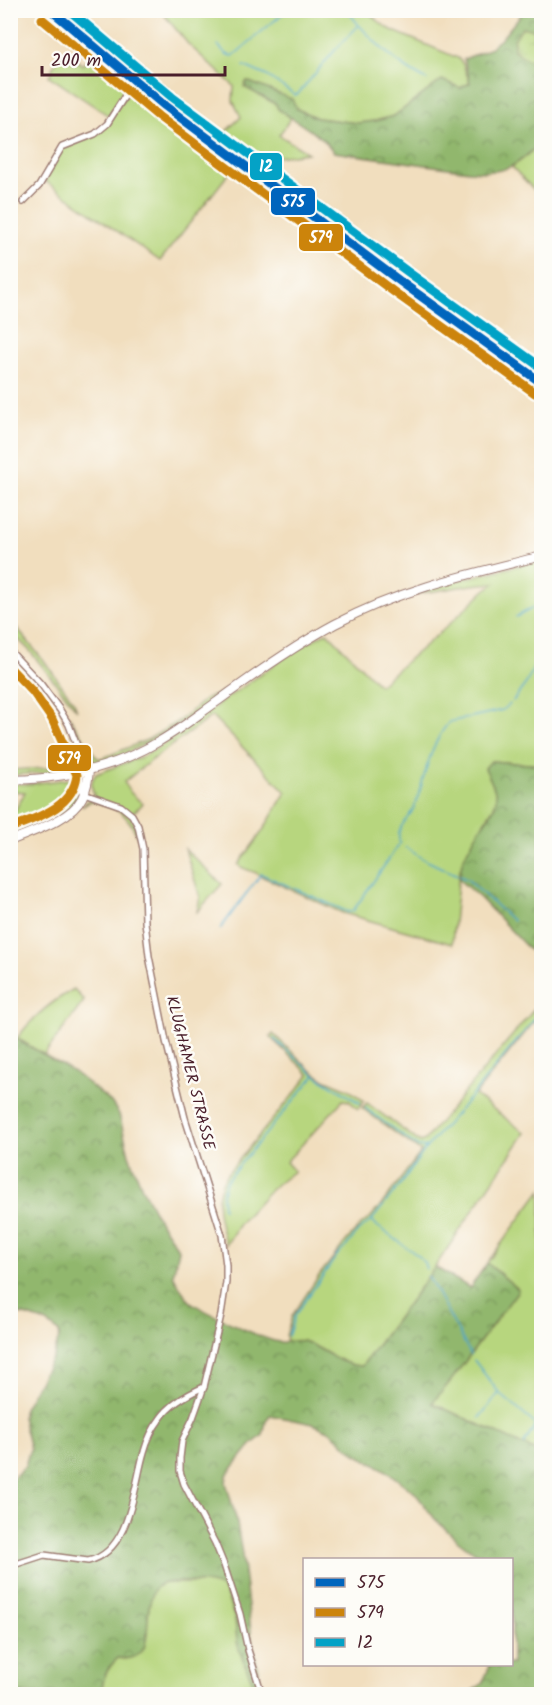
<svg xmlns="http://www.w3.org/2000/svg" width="552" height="1705" viewBox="0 0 552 1705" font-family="Kalam,sans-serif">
<defs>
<pattern id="forest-crowns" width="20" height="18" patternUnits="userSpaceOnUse" patternTransform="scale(1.5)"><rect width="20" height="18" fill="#91b76d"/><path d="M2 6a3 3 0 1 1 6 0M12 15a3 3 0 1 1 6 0" fill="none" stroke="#78945a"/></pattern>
<pattern id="wetland-marsh" width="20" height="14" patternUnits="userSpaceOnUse" patternTransform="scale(1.5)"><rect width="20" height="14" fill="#b7d67e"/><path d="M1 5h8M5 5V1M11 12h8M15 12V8" fill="none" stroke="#9fb76d"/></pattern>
</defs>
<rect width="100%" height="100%" fill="#fdfcf7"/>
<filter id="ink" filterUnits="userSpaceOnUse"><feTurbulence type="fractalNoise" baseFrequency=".0167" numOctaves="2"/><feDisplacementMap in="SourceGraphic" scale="12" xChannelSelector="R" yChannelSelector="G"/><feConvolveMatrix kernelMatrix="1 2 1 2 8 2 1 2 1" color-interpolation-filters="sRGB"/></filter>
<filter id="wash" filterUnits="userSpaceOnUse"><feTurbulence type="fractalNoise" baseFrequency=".008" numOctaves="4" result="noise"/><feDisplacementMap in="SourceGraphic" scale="24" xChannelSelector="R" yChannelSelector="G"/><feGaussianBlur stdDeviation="1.35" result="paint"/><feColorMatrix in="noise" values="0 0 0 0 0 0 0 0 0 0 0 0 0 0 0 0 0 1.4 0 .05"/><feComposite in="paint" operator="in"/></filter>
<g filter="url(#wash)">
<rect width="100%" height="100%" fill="#f1debe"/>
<g fill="#b7d67e" stroke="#807a54" stroke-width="1.5">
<polygon points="161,11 366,11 386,27 396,32 458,58 463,64 470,83 460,88 442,80 394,116 375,121 358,123 317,118 297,109 247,81 244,87 276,104 278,109 291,118 279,135 308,153 244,161 217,140 241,117 233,101 234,86 188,44"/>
<polygon points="63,54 74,64 78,61 83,65 93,55 127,82 128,84 109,116 49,76 52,71 53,66"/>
<polygon points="134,84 177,119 237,163 160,261 45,181 62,149 99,133"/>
<polygon points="539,144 541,144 541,197 512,167 523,159"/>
<path d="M 541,560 L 541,765 L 492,761 L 497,797 L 494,807 L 475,837 L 459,872 L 452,944 L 343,913 L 261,876 C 254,870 245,871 238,865 L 262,832 L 286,792 L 212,716 L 153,759 L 124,782 L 131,793 L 143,804 L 130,815 L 137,828 L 138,837 C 126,812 119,807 91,801 L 82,807 L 94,794 C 90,786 91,780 96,774 L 146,755 L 172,739 L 224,700 L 300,647 L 327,632 L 379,685 L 443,630 L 485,590 L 495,583 L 472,585 L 410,595 L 454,581 Z"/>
<polygon points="12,622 47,665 74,702 77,710 30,651 11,632"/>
<path d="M 226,690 C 193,716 159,740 119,756 C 110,759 98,765 88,763 L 84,757 L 77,733 L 68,715 L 97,758 L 103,758 L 149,739 L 180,720 L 207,698 L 214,696 Z"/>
<path d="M 70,734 C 73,744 77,758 72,768 L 55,772 L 11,775 L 11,770 L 47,768 L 56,765 L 58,766 C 72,760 70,747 70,734 Z"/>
<path d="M 69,779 L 77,783 C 87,811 30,828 11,837 L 11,818 L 25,792 L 11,791 L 10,784 L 29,784 Z"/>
<polygon points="185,849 222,884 197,912 200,897"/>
<path d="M 74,989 L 84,1001 L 44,1055 L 17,1038 C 32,1018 52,1001 74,989 Z"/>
<path d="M 541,1001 L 541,1013 L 475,1095 L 525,1133 L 435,1267 L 362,1366 C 335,1366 313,1335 287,1342 L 286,1336 L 292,1316 L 318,1277 L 348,1239 L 361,1225 L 370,1218 L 382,1204 L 421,1152 L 362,1108 L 367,1103 L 417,1140 L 421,1142 L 425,1140 Z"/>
<path d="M 273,1034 L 312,1071 L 324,1079 L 348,1089 L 364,1101 L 358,1109 L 349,1101 L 343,1100 L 286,1162 L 294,1171 L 271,1189 L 239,1224 L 226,1245 C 218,1218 212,1200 226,1175 L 299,1088 L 309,1074 L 270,1037 Z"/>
<polygon points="541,1190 541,1451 540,1453 432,1403 479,1343 518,1289 487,1263"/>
<path d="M 170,1583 L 207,1583 L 219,1586 L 224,1589 L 235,1619 L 236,1629 L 257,1693 L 259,1694 L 101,1694 C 103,1678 106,1669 118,1658 L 126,1659 L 146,1640 C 148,1626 145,1592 160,1585 C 163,1583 167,1583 170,1583 Z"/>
</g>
<g fill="url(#forest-crowns)" stroke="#6e6b4c" stroke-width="1.5">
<path d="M 524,11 L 541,11 L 541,144 L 538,145 C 513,169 504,174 469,171 L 334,152 L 323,139 L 278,109 L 276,104 L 244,87 L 247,81 L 292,99 L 297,109 L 317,118 L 358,123 L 375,121 L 394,116 L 442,80 L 460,88 L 470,83 L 464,59 L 487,50 L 501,39 Z"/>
<path d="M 491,761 L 541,765 L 541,962 L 480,898 L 459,880 C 459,861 473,840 483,824 C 488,817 496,808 496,799 C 497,790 488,776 485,768 Z"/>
<path d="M 10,1035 L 74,1072 L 111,1102 L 119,1114 L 129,1155 L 143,1190 L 160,1222 L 179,1250 L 173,1275 C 178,1283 184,1296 191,1302 C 201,1310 268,1342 280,1342 C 288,1343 294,1339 303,1341 C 323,1348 340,1366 362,1366 L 435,1267 L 470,1288 L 487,1263 L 518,1289 L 517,1292 L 450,1382 L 432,1403 L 540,1453 L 541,1451 L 541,1694 L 467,1694 L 482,1684 L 489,1668 L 488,1665 L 512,1664 L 512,1560 L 491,1559 L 469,1549 L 457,1540 L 435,1519 L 415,1493 L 385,1470 L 356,1454 L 329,1431 L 313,1424 L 270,1415 L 266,1421 L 263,1435 L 251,1445 L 242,1456 L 227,1475 L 226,1483 L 236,1518 L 242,1554 L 252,1640 L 259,1676 L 260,1694 L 257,1693 C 251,1677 243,1662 238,1646 C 236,1638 236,1630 236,1623 C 235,1616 227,1594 222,1589 C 215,1581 168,1580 159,1585 C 155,1588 153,1592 152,1596 C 141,1621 160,1663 118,1658 C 106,1669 103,1678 101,1694 L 11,1694 L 11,1480 L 25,1466 L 30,1449 L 22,1417 L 24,1408 L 54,1355 L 60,1334 C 49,1319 27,1316 11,1312 Z"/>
</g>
<polygon fill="url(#wetland-marsh)" stroke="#807a54" stroke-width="1.5" points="522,27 541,32 541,63 527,59 514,50 514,40"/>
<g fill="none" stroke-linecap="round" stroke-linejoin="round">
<g stroke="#4ba5c9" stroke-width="1.5">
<polyline points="347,10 358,24"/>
<polyline points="194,16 199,10"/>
<polyline points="218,45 226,54 233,56 287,10"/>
<path d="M 244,66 L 267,76 L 295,95 L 298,94 L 336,49 L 359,25 C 380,48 399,66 427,80"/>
<polyline points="516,617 542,603"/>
<polyline points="513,701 527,682 539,656 542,656"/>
<polyline points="405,847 423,859 468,880 513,921"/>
<path d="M 220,929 L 261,874 L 348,912 L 353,911 L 400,843 C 394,828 410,818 415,806 C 425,777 429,746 449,722 L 503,710 L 510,704"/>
<polyline points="274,1039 315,1075 360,1103"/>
<polyline points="365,1108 418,1147 426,1148 475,1092 542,1010"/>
<polyline points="223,1209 222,1195 226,1181 315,1075"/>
<polyline points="372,1220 377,1226 420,1257 424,1262 426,1269"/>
<polyline points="428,1276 471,1355"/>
<polyline points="288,1336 295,1315 338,1254 345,1248 358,1231 372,1220 399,1186 426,1148"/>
<polyline points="474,1360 499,1393 479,1418"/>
<polyline points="499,1393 535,1424 534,1428 524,1444"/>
</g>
</g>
</g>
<g filter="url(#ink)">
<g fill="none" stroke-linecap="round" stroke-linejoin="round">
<g stroke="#9e7e74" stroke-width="8">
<g id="minor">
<polyline points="50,10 165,106 401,282 542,383"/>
<polyline points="10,15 16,10"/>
<polyline points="23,202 39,186 62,147 95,134 107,124 135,80"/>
<polyline points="10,651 40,683 60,710 69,725 77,746 89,770"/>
<polyline points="77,748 77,773"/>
<polyline points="84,793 121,806 132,815 138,826 143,849 145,922 149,956 166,1041 185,1118 222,1235 226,1265 226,1282 221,1315 204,1387 193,1418 182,1441 180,1458 180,1471 184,1484 215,1543 224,1565 240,1614 248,1650 262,1694"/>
<path d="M 10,1566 L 44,1555 L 88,1561 C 131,1552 134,1485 144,1452 C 147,1441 153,1428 160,1419 C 170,1404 188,1394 204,1387"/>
</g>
</g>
<g stroke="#9e7e74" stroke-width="10">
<g id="secondary">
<polyline points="77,773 84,793"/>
<path d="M 10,780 C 62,779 114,768 158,742 C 179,730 198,715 218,701 C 256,673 294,646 335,624 C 401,589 470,574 542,556"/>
<path d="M 10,841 C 33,831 71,820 82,798 C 87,789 88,780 89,770"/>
</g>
</g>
<use href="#minor" stroke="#fff" stroke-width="5"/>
<use href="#secondary" stroke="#fff" stroke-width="8"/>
<g stroke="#fdfcf7" stroke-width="14">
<polyline id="bus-1" points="51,10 165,106 401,282 542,383"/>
</g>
<g stroke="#fdfcf7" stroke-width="14">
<g id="bus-2">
<polyline points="42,19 158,116 394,292 535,393"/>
<path d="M 10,668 L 33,692 L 52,719 L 77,775 C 73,808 36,818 10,828"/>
</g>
</g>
<g stroke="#fdfcf7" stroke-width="14">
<polyline id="bus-3" points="69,10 172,97 408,272 542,368"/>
</g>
<use href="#bus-1" stroke="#0065bd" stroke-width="9"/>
<use href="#bus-2" stroke="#cc840b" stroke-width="9"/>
<use href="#bus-3" stroke="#04a2c6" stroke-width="9"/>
</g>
</g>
<g text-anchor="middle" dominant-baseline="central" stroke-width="5" stroke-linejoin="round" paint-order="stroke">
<g font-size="16" fill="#4a1f2b" stroke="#fdfcf7">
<text transform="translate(190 1073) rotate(76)">KLUGHAMER STRASSE</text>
</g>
</g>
<g stroke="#fdfcf7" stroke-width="2">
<rect x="249" y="152" width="34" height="29" rx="6" fill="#04a2c6"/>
<rect x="270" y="187" width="46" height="29" rx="6" fill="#0065bd"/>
<rect x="298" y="223" width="46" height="29" rx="6" fill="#cc840b"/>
<rect x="47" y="744" width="45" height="28" rx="6" fill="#cc840b"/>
</g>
<g font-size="16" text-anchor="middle" font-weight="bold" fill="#fff">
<text x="266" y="172">12</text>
<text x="293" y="207">575</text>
<text x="321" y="243">579</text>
<text x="69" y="764">579</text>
</g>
<rect width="552" height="1705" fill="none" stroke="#fdfcf7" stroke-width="36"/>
<rect x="303" y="1558" width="210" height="108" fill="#fdfcf7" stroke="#b5a4a5" stroke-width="1.5"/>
<rect x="315" y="1578" width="30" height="9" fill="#0065bd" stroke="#b5a4a5" stroke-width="1.5"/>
<text x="357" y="1588" font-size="18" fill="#4a1f2b">575</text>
<rect x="315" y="1608" width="30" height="9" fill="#cc840b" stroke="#b5a4a5" stroke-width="1.5"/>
<text x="357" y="1618" font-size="18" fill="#4a1f2b">579</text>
<rect x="315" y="1638" width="30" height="9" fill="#04a2c6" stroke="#b5a4a5" stroke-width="1.5"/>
<text x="357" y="1648" font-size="18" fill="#4a1f2b">12</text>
<path d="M42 66v9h183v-9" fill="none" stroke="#4a1f2b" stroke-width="3"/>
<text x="51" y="66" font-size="18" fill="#4a1f2b" stroke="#fdfcf7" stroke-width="4.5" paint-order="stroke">200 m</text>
</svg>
